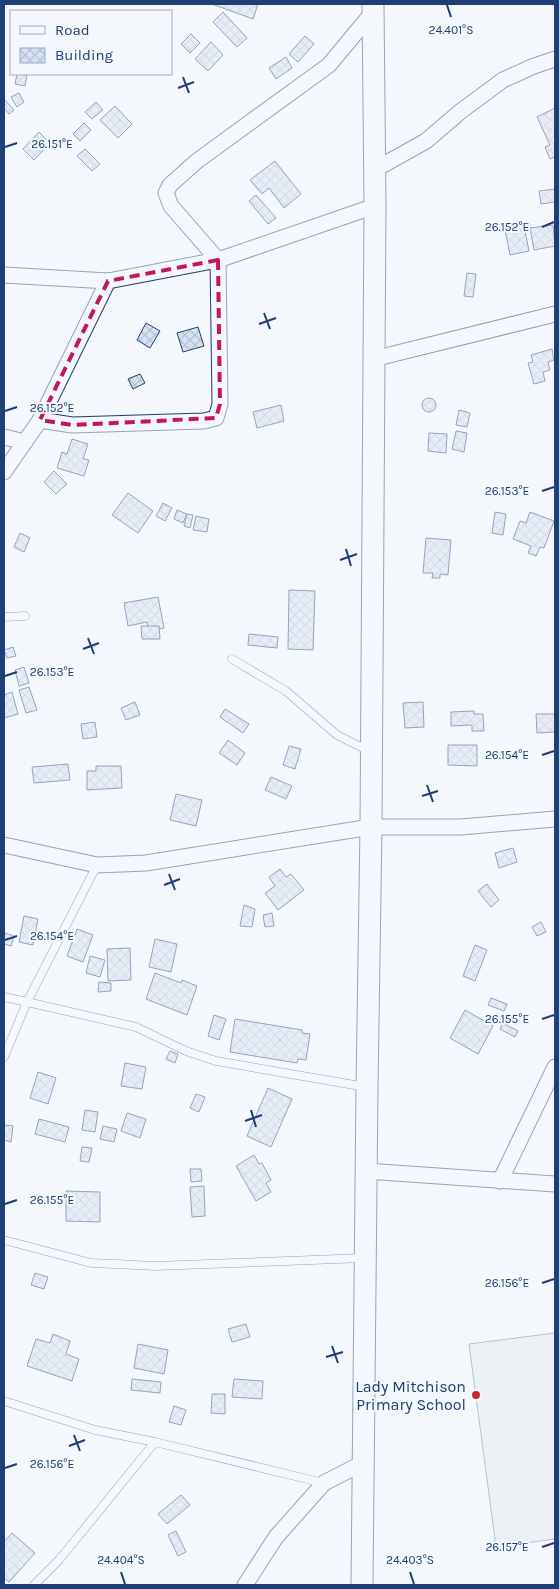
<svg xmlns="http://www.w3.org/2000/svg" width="559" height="1589" viewBox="0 0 559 1589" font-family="Karla,sans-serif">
<defs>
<pattern id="building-cross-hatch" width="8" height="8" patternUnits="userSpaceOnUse" patternTransform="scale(1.25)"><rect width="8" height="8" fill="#d5e0f0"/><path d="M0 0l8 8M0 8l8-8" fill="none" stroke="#b6c1d1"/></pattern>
</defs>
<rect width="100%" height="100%" fill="#f4f7fb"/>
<polygon fill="#e3e9f0" stroke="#687fa3" points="555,1333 555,1539 496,1547 469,1344"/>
<g fill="url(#building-cross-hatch)" stroke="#1d3f73">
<polygon points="212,4 258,4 253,19"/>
<polygon points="223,12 247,38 237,47 213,22"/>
<polygon points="191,34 200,43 190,53 181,44"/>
<polygon points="305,36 314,44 298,62 289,54"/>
<polygon points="211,42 223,55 208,71 195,59"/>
<polygon points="286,57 292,68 276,79 269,68"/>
<polygon points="17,74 27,74 25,86 15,84"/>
<polygon points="19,93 24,102 17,107 11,97"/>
<polygon points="5,100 14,110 9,114 4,108 4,101"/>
<polygon points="96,102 103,110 92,119 85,112"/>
<polygon points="115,106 132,124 118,138 100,120"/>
<polygon points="555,108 555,157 550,159 545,147 550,145 537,117"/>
<polygon points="84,123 91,130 80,141 73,134"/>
<polygon points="39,132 50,143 34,160 23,149"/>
<polygon points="85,149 100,164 92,171 77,156"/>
<polygon points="275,161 301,194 284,208 269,188 262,194 250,180"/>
<polygon points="555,189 555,202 541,204 539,191"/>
<polygon points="256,195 276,218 268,224 249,201"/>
<polygon points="523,221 529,251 510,255 504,225"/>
<polygon points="553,225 555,246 534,250 530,228"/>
<polygon points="467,273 476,274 473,297 464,296"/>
<polygon points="146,323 160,331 150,348 137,340"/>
<polygon points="198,327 204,346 183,352 177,333"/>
<polygon points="552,349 554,360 548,362 550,370 543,372 545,381 534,384 528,363 533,362 531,355"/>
<polygon points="140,374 145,383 133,389 128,379"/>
<circle cx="429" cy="405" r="7"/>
<polygon points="281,405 284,421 257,428 253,412"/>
<polygon points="459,410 470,413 467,427 456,425"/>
<polygon points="456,431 467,433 464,452 452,449"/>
<polygon points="429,433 447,434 446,453 428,451"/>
<polygon points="72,439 88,444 83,459 89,460 84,476 57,468 62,452 67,454"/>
<polygon points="54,471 67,484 56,494 44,482"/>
<polygon points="128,493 153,511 138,533 112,515"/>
<polygon points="163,503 172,508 165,521 156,516"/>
<polygon points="177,510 187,514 183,523 174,519"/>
<polygon points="495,512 506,514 503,535 492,533"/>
<polygon points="530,512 554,521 544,548 540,547 536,556 528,553 531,546 513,539 520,521 526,523"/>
<polygon points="187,514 193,515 190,528 184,526"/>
<polygon points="196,516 209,519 207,532 193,530"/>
<polygon points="20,533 30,538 24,552 14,547"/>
<polygon points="426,538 451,540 448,575 440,574 440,578 432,578 433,573 423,573"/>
<polygon points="289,590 315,591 313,650 288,649"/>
<polygon points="158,597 164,628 149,631 147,622 128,626 124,603"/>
<polygon points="141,626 159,626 160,639 142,639"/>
<polygon points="249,634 278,637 277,648 248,645"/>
<polygon points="13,647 16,656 7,658 4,650"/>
<polygon points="24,667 29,683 19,686 15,670"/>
<polygon points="29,687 37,710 26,713 19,690"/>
<polygon points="12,692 18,714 4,718 4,695"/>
<polygon points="135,702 140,715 126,720 121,708"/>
<polygon points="423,702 424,727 405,728 403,703"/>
<polygon points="225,709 249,724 243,733 220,717"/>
<polygon points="474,711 474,714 483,714 484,731 472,731 472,725 451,726 451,712"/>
<polygon points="536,714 555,714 555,732 537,733"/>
<polygon points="95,722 97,737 83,739 81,724"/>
<polygon points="228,740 245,753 237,765 219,753"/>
<polygon points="448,745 477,745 477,766 448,765"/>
<polygon points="289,746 301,749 295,769 283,765"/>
<polygon points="68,764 70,780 34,783 32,767"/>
<polygon points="96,766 121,766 122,788 87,790 87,771 96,771"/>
<polygon points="271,777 292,786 286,799 265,790"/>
<polygon points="176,794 202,800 196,826 170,820"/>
<polygon points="513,848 517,862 499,868 495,853"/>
<polygon points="280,869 286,877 291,874 304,890 278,910 265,893 275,886 269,877"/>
<polygon points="487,884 499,900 491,907 478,891"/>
<polygon points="244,905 255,909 252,927 240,926"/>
<polygon points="272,913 274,926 265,927 263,915"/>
<polygon points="24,916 38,919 33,945 19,942"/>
<polygon points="541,922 546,932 537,936 532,927"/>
<polygon points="77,929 93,935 83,962 67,956"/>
<polygon points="4,933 14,936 11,946 4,944"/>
<polygon points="155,939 177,944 171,972 149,967"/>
<polygon points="475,945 487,950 475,981 463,976"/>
<polygon points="130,948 131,980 108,981 107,949"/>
<polygon points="90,956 105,960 100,977 86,973"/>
<polygon points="155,973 181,983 182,980 197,986 187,1015 146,999"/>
<polygon points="99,982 111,983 111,991 98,992"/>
<polygon points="491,998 507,1004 504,1011 488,1005"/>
<polygon points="465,1010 493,1026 478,1054 450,1038"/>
<polygon points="214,1015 226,1019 219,1040 208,1036"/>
<polygon points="235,1019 302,1030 302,1033 310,1034 306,1060 298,1059 297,1063 230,1052"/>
<polygon points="503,1023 518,1031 515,1037 500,1029"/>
<polygon points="170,1051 178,1054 175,1063 166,1059"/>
<polygon points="125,1063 146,1067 142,1089 121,1086"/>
<polygon points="38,1072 56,1078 48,1104 30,1098"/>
<polygon points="268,1088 292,1099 271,1147 247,1136"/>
<polygon points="196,1094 205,1097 199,1112 190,1108"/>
<polygon points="85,1110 98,1112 95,1132 82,1130"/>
<polygon points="127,1113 146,1119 140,1138 121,1131"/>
<polygon points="39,1119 69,1127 65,1142 35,1134"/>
<polygon points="4,1125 13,1126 11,1142 4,1140"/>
<polygon points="103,1126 117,1129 114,1142 100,1139"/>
<polygon points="82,1147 92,1148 89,1162 80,1161"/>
<polygon points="254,1155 259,1164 262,1163 271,1180 266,1183 271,1192 256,1201 236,1166"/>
<polygon points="190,1169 201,1169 202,1181 191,1182"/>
<polygon points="204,1186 205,1216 192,1217 190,1187"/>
<polygon points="66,1191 100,1192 100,1222 66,1221"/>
<polygon points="35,1273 48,1277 44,1289 31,1285"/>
<polygon points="246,1324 250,1337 232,1342 228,1329"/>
<polygon points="53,1334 70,1341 66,1354 79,1359 72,1381 27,1366 36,1339 50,1343"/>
<polygon points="138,1344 168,1350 164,1374 134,1368"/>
<polygon points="132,1379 161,1382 160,1393 131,1390"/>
<polygon points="234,1379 263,1381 262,1399 232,1397"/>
<polygon points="212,1394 225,1394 225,1414 211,1413"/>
<polygon points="174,1406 186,1410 181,1425 169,1422"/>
<polygon points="181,1495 190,1505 167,1524 158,1514"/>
<polygon points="176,1531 186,1552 178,1556 168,1535"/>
<polygon points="12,1533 35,1553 9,1582 4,1578 4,1542"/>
</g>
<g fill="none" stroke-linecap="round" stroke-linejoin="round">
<g stroke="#1d3f73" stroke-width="9">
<g id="service">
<polyline points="4,617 25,616"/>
<polyline points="232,659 286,691 337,735 369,751"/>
<polyline points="4,997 27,1002 97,865"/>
<polyline points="4,1057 27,1002 136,1027 186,1051 216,1061 366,1087"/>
<polyline points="4,1240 91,1263 116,1264 155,1266 364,1258"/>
<polyline points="4,1401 95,1430 155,1442 324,1483"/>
<polyline points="34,1585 59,1560 155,1442"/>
</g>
</g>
<g stroke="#1d3f73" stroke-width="17">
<g id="minor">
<polyline points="374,170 426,141 461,111 503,80 534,66 555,59"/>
<polyline points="4,275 108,281"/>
<polyline points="373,359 555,314"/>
<polyline points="40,420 72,425 204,421 216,418 220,404 218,260 171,206 166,193 170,185 197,161 329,65 373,12"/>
<polyline points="4,437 25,442"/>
<polyline points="4,472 40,420 108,281 218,260 375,206"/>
<polyline points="4,845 97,865 146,863 371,827 461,827 555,819"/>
<polyline points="366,1171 555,1184"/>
<polyline points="500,1181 555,1067"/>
<polyline points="245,1585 276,1537 324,1483 363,1463"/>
</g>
</g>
<g stroke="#1d3f73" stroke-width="23">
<polyline id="secondary" points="362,1585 367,1088 371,827 375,206 373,4"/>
</g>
<use href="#service" stroke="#f4f7fb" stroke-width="8"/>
<use href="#minor" stroke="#f4f7fb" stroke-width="15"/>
<use href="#secondary" stroke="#f4f7fb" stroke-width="21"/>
</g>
<path d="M0 0H559V1589H0ZM 218,260 L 220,404 L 216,418 L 72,425 L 40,420 L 108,281 Z" fill="#f4f7fb" fill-opacity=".55" fill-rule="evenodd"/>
<path fill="none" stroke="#c2185b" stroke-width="4" stroke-dasharray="10 6" stroke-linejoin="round" d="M 218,260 L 220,404 L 216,418 L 72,425 L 40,420 L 108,281 Z"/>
<path fill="none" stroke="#1d3f73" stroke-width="2" d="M 447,5 L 451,17M 183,77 L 189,93M 178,88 L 194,82M 5,147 L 17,143M 542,227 L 554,222M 264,313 L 270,329M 259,324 L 276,318M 5,411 L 17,407M 542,491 L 554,487M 346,549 L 351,566M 340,560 L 357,554M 88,638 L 94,654M 83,649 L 99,643M 5,676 L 17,672M 542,755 L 554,751M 427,785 L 433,802M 422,796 L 438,791M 169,874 L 175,890M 164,885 L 180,879M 5,940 L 17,936M 542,1019 L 554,1015M 251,1110 L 256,1127M 245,1121 L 262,1115M 5,1204 L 17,1200M 542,1283 L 554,1279M 332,1346 L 338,1363M 326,1357 L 343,1352M 74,1435 L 80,1451M 69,1446 L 85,1440M 5,1468 L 17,1464M 542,1547 L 554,1543M 121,1572 L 125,1584M 410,1572 L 414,1584"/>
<circle fill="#c62828" stroke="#f4f7fb" stroke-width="2" cx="476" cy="1395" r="5"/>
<g text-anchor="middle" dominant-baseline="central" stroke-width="4" stroke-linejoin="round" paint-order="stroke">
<g font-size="16" fill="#1d3f73" stroke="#f4f7fb" text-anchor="end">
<text x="466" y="1386">Lady Mitchison<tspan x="466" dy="18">Primary School</tspan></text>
</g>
</g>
<g font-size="12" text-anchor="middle" fill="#1d3f73" stroke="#f4f7fb" stroke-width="4" stroke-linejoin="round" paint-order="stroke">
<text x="451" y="34">24.401°S</text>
<text x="52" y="148">26.151°E</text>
<text x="507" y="231">26.152°E</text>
<text x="52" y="412">26.152°E</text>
<text x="507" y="495">26.153°E</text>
<text x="52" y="676">26.153°E</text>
<text x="507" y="759">26.154°E</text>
<text x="52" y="940">26.154°E</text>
<text x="507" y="1023">26.155°E</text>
<text x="52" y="1204">26.155°E</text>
<text x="507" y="1287">26.156°E</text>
<text x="52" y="1468">26.156°E</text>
<text x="507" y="1551">26.157°E</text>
<text x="121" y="1564">24.404°S</text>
<text x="410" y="1564">24.403°S</text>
</g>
<rect width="559" height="1589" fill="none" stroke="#1d3f73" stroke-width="10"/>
<rect x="10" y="10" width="162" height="65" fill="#f4f7fb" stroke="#9eadc5"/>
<rect x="20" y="26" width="25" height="8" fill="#f4f7fb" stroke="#9eadc5"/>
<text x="55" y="35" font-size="15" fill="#1d3f73">Road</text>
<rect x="20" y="48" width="25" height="15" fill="url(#building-cross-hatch)" stroke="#9eadc5"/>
<text x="55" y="60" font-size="15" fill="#1d3f73">Building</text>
</svg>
